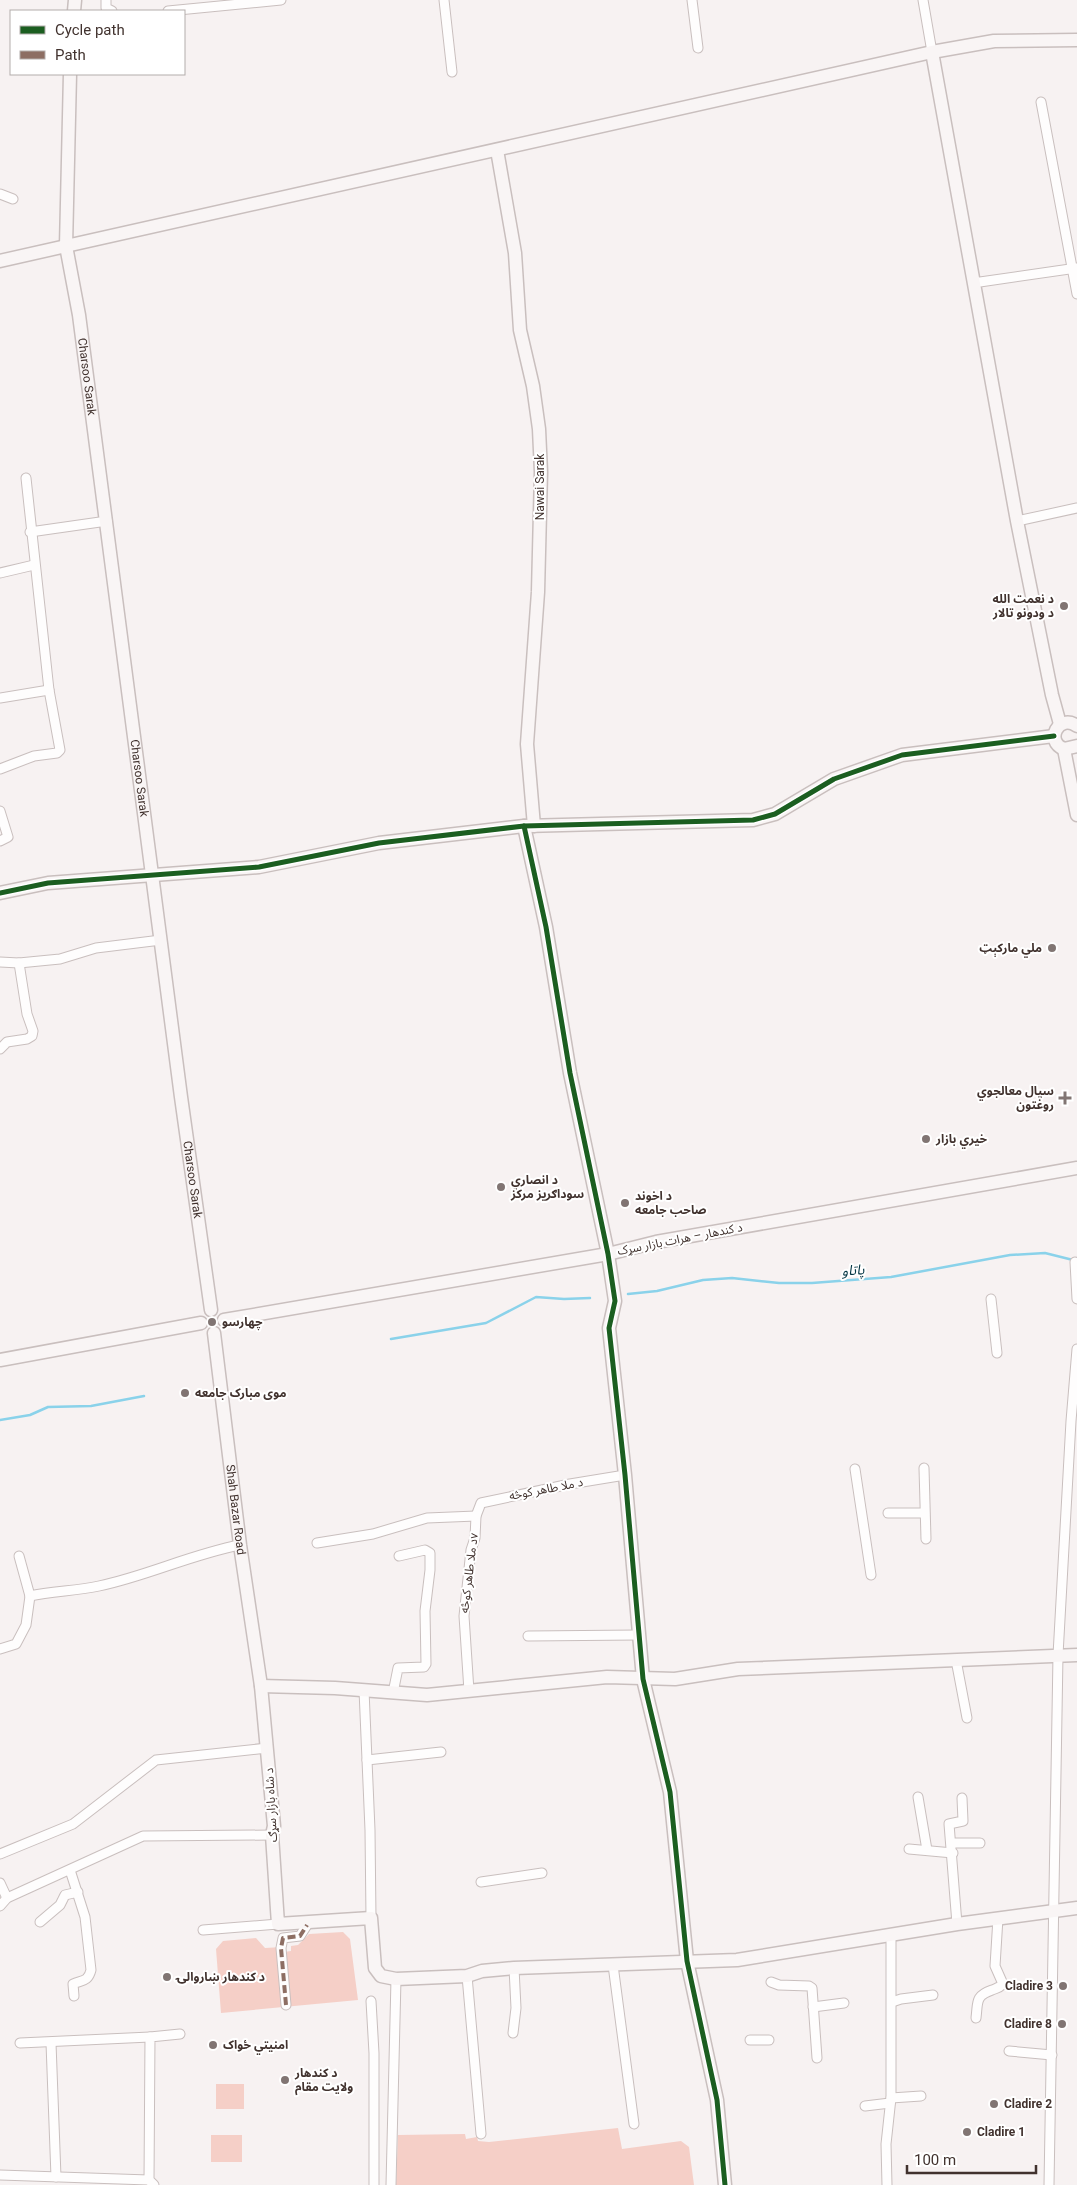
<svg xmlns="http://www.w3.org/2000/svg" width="1077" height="2185" viewBox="0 0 1077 2185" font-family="Roboto,'Noto Sans Arabic',sans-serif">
<rect width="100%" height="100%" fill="#f7f2f2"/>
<g fill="#f5cfc7">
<polygon points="343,1932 350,1939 358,2000 221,2013 216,1949 223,1941 256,1938 265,1948 282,1947 284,1952 291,1951 291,1946 298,1945 309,1934"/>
<rect x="216" y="2084" width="28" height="25"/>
<polygon points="618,2128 622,2149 681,2141 689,2147 694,2185 396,2185 398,2135 465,2134 466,2139 477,2137 478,2141 489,2142"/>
<rect x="211" y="2135" width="31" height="27"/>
</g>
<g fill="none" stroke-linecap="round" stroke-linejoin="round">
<g stroke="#8ad2ea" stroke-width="2.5">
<polyline points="628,1294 657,1291 703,1280 732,1278 779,1283 812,1283 891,1277 1010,1255 1045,1253 1073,1260"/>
<polyline points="391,1339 486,1323 536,1297 564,1299 590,1298"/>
<polyline points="0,1420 30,1415 48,1407 91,1406 144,1396"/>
</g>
<g stroke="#c9bfbe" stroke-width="11">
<g id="street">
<polyline points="106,0 106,8 112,11"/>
<polyline points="444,0 452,72"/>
<polyline points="692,0 698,48"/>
<polyline points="923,0 932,52"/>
<polyline points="168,11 281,0"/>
<polyline points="1041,102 1077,294"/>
<polyline points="0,194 13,199"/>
<polyline points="973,283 1077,268"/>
<polyline points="1017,521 1077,508"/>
<polyline points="30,532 107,521"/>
<polyline points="0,573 34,565"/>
<polyline points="0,698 49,690"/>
<polyline points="0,769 34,756 57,753 60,750 49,690 26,478"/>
<polyline points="0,811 8,837 0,841"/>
<polyline points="0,962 19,963 60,959 96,948 161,940"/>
<polyline points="0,1049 7,1042 27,1039 32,1036 33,1031 27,1014 19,963"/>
<polyline points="1075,1262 1077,1299"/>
<polyline points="991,1299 997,1353"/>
<polyline points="924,1468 926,1539"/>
<polyline points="855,1469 871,1575"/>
<polyline points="888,1513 924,1513"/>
<polyline points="317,1543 373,1534 427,1518 476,1516"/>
<polyline points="19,1556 30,1596"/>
<polyline points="528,1636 638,1635"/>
<path d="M 0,1649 L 16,1644 L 26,1625 L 30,1596 C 52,1591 76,1591 99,1586 C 147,1576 192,1554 240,1545"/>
<polyline points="956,1660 967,1718"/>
<polyline points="364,1690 370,1830 371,1918"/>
<polyline points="469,1691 464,1616 471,1550 475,1538 476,1516 481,1503 570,1484 625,1475"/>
<polyline points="393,1693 398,1668 424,1667 426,1664 425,1611 430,1570 430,1553 425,1550 399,1556"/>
<polyline points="367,1760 441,1752"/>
<polyline points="918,1797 927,1850"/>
<polyline points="952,1843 980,1843"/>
<polyline points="909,1849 953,1853"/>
<polyline points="0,1854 73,1824 156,1760 267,1748"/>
<path d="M 70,1870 L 85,1917 L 91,1970 C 88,1982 82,1980 73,1984 L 74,1996"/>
<polyline points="481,1882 542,1873"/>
<polyline points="0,1883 7,1898"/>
<polyline points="0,1906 7,1898 143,1836 272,1835"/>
<polyline points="40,1922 60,1905 65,1895 78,1892"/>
<polyline points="957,1924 949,1824 963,1821 962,1798"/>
<polyline points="203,1930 278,1924"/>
<polyline points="613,1965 634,2124"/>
<polyline points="467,1976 481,2134"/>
<polyline points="771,1982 779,1985 809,1986 812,1988 817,2058"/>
<polyline points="371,2001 374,2053 374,2185"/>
<polyline points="892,2002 901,1999 933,1995"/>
<polyline points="286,2005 281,1948 283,1938 300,1936 307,1925"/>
<polyline points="813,2007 844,2003"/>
<path d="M 976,2018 C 978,2002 975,1996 992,1990 C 997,1988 999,1988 1003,1984 L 995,1966 L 998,1918"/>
<polyline points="513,2033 516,2008 514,1968"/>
<polyline points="750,2040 769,2040"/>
<polyline points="20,2043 150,2037"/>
<polyline points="51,2043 56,2177"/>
<polyline points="1009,2051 1052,2055"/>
<polyline points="891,2098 921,2096"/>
<polyline points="865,2106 890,2103"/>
<polyline points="0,2175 149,2180"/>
<polyline points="154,2185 149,2180 150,2037 180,2034"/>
<polyline points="391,2185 396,1979"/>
<polyline points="887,2185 886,2144 891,2098 891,1935"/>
<polyline points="1049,2185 1058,1655 1071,1421 1077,1349"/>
</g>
</g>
<g stroke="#c9bfbe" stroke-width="15">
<g id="secondary">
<polyline points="74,11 75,0"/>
<polyline points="932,52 994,41 1077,40"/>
<polyline points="70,74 66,246 932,52 1017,521 1052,695 1060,724"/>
<polyline points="497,150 515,253 520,330 533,386 539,429 541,472 538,592 527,744 534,826"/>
<path id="s1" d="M 0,261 L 66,246 L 79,315 L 181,1097 L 211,1310"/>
<path d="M 1077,726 C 1059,713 1044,741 1064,749 L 1077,746"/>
<polyline points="1064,749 1077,815"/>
<polyline points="524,826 546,927 570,1073 608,1254 615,1301 609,1328 625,1475 643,1679 670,1792 687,1961 717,2100 725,2185"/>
<polyline points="0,893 48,883 259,867 379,843 524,826 753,820 775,814 834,779 902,755 1054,736"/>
<polyline points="224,1320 608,1254 656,1242 1077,1168"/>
<path id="s2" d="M 214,1333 L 240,1545 L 261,1686 L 274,1826 L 272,1835 L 278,1924 L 371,1918 L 375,1968 L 381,1976 L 396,1979 L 467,1976 L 482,1971 L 514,1968 L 737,1960 L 957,1924 L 1077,1908"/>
<polyline points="0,1360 201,1323"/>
<polyline points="261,1686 335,1688 427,1695 607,1677 675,1679 738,1669 1077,1655"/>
</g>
</g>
<use href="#street" stroke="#fefdfd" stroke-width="9"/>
<use href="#secondary" stroke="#f9f5f5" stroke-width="12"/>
<polyline stroke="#8d6e63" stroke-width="4" stroke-dasharray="8 4" stroke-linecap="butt" points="286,2005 281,1948 283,1938 300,1936 307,1925"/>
<g stroke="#fff" stroke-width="8">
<g id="cycleway">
<polyline points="524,826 546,927 570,1073 608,1254 615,1301 609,1328 625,1475 643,1679 670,1792 687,1961 717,2100 725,2185"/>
<polyline points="0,893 48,883 259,867 379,843 524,826 753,820 775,814 834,779 902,755 1054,736"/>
</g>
</g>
<use href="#cycleway" stroke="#1b5e20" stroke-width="5"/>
</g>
<g fill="#817573" stroke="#fff" stroke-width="2">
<circle cx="1064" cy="606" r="5"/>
<circle cx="1052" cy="948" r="5"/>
<path d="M1062.5 1090.5h5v5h5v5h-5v5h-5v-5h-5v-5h5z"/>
<circle cx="926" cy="1139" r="5"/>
<circle cx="501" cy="1187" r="5"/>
<circle cx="625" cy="1203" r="5"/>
<circle cx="212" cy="1322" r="5"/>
<circle cx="185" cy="1393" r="5"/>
<circle cx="167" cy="1977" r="5"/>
<circle cx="1063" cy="1986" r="5"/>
<circle cx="1062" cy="2024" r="5"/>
<circle cx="213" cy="2045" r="5"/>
<circle cx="285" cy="2080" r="5"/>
<circle cx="994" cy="2104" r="5"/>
<circle cx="967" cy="2132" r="5"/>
</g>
<g text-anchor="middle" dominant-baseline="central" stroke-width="4" stroke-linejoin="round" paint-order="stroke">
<g font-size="12" fill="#41322e" stroke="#fff">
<text stroke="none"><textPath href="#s1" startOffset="200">Charsoo Sarak</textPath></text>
<text transform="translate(540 487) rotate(-90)">Nawai Sarak</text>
<text stroke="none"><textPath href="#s1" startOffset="605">Charsoo Sarak</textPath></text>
<text stroke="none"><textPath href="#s1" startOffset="1010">Charsoo Sarak</textPath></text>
<text transform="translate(680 1239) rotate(-11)">د کندهار – هرات بازار سړک</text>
<text transform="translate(546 1489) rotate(-11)">د ملا طاهر کوڅه</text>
<text stroke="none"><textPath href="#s2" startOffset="178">Shah Bazar Road</textPath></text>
<text transform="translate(469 1573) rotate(-83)">د ملا طاهر کوڅهv</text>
<text transform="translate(271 1805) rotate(-93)">د شاه بازار سړګ</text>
</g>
<g font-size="12" font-weight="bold" fill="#41322e" stroke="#fff" text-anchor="start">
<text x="1054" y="599" text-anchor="end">د نعمت الله<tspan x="1054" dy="14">د ودونو تالار</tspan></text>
<text x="1042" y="948" text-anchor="end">ملي مارکېټ</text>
<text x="1054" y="1091" text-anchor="end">سيال معالجوي<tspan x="1054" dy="14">روغتون</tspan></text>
<text x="936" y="1139">خیري بازار</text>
<text x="511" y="1180">د انصاري<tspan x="511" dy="14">سوداګریز مرکز</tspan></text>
<text x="635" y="1196">د اخوند<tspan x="635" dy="14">صاحب جامعه</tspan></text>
<text x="222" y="1322">چهارسو</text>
<text x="195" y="1393">موی مبارک جامعه</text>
<text x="177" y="1977">د کندهار ښاروالۍ</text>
<text x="1053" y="1986" text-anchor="end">Cladire 3</text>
<text x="1052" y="2024" text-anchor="end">Cladire 8</text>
<text x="223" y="2045">امنيتي ځواک</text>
<text x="295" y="2073">د کندهار<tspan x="295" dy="14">ولايت مقام</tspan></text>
<text x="1004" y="2104">Cladire 2</text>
<text x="977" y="2132">Cladire 1</text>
</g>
<g font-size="14" font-style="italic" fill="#043644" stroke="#fff">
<text transform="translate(853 1270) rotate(-4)">پاتاو</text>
</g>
</g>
<rect x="10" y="10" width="175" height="65" fill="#ffffff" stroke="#b3adab"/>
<rect x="20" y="26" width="25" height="8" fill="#1b5e20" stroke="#b3adab"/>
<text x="55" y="35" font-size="15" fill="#41322e">Cycle path</text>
<rect x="20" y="51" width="25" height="8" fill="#8d6e63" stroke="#b3adab"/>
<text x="55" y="60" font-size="15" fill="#41322e">Path</text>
<path d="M907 2165v8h129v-8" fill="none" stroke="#41322e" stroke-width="2.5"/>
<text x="914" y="2165" font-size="15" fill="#41322e" stroke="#ffffff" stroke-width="4" paint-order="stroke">100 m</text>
</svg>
